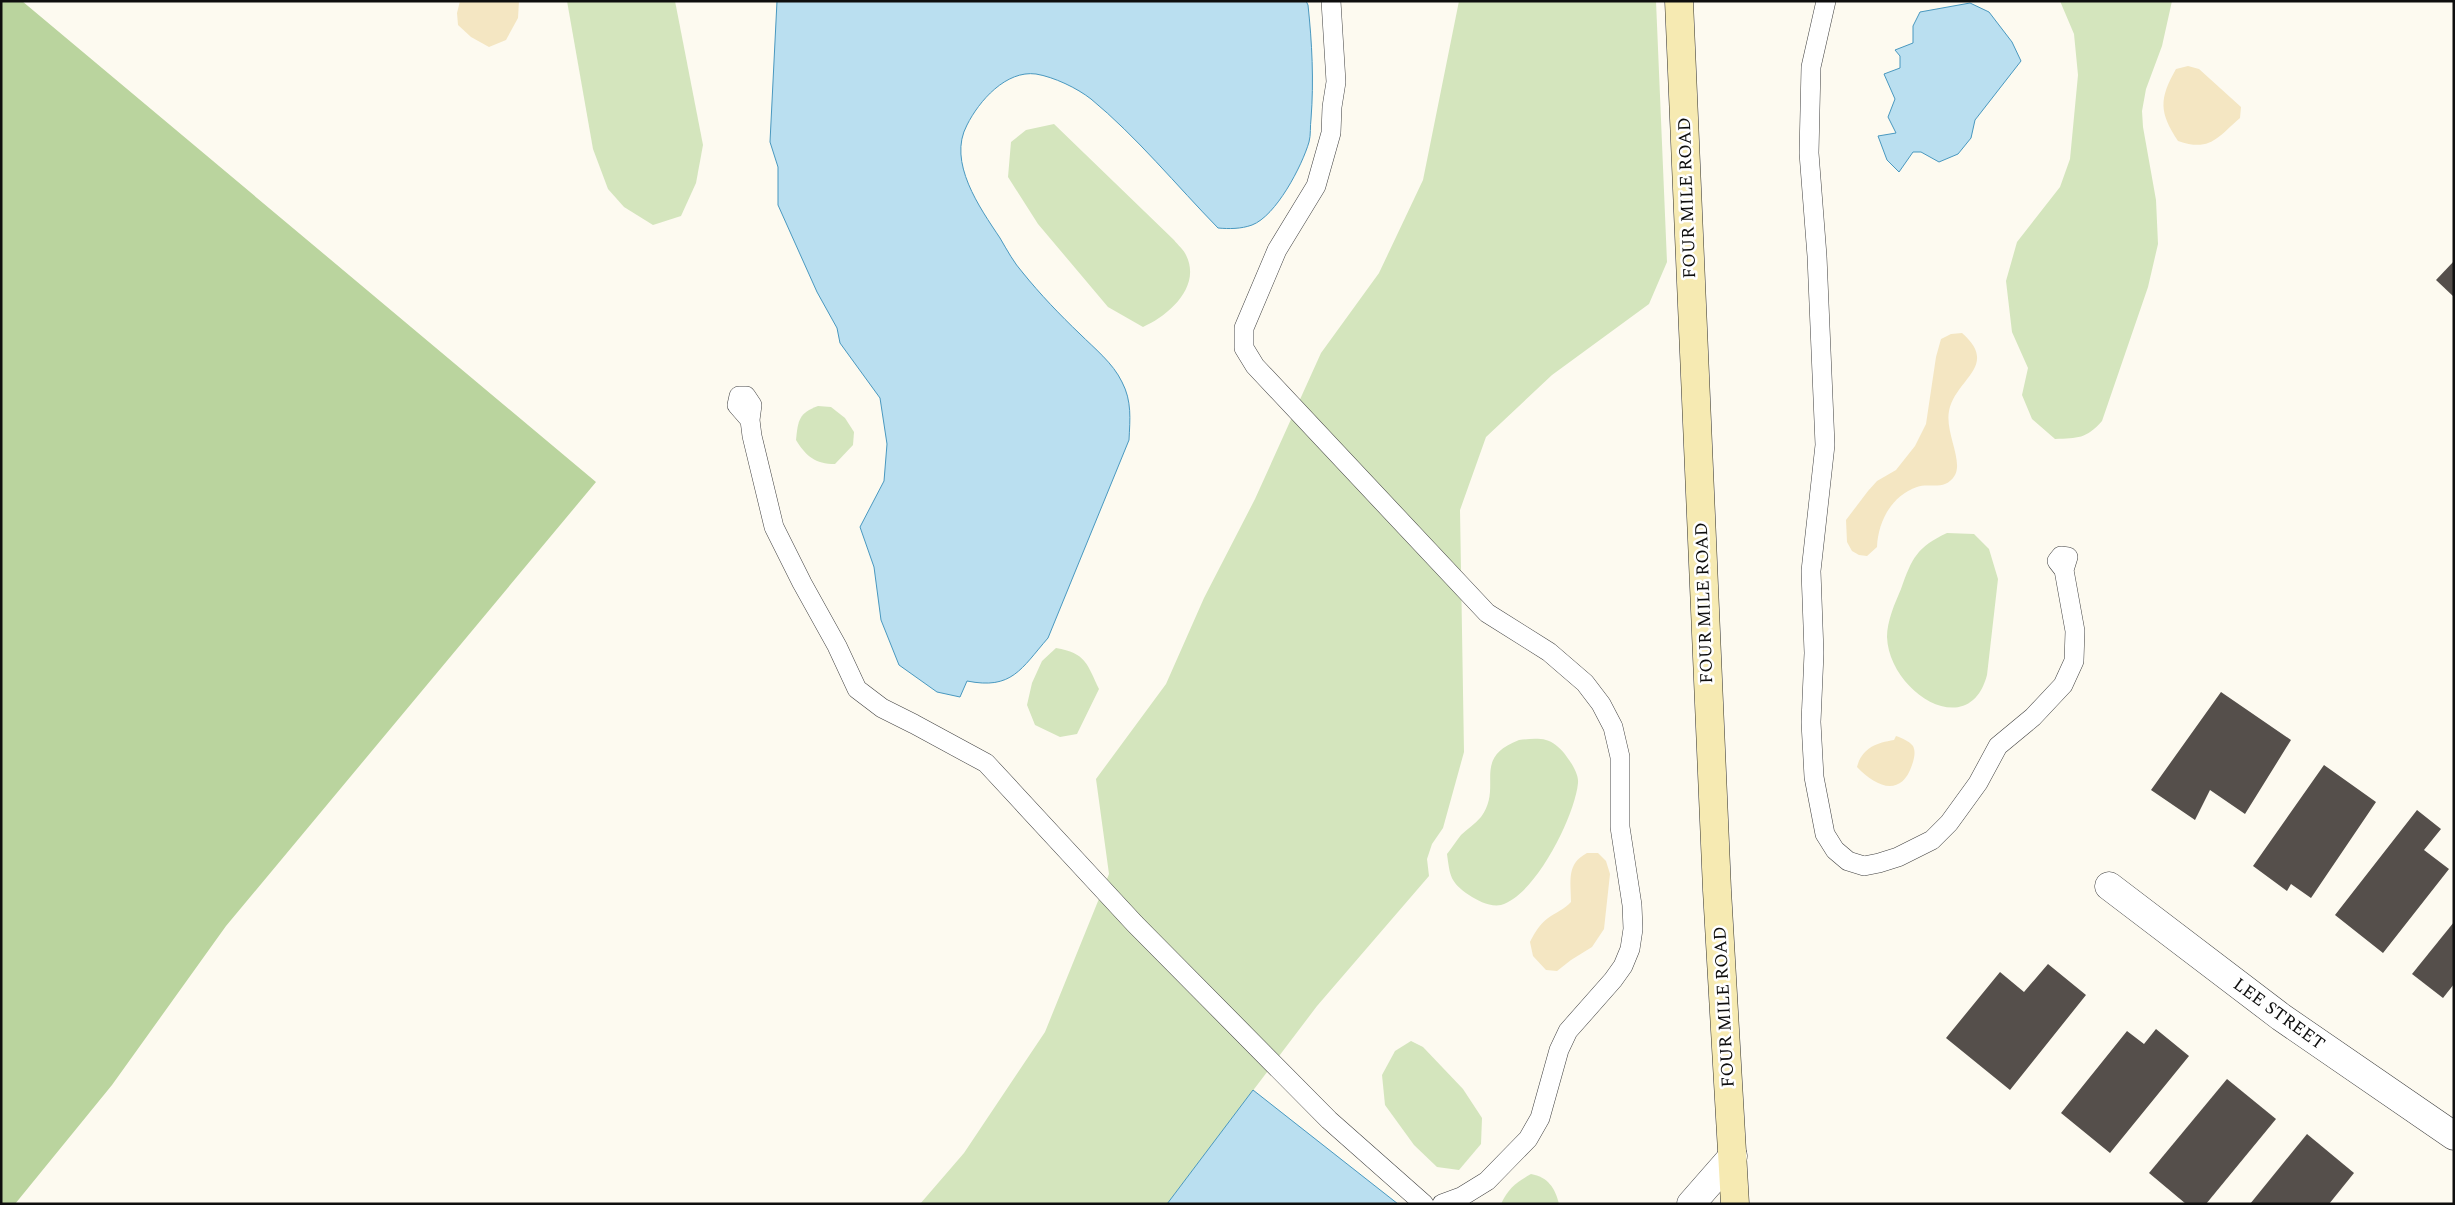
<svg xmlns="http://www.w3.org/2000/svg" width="2455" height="1205" viewBox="0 0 2455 1205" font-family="Spectral,serif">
<rect width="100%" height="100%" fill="#fdfaf0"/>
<g fill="#d4e5bd">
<polygon points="567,1 675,1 703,145 696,183 681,216 653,225 624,207 608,189 593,149"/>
<polygon points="1459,1 1656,1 1667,262 1649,304 1552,375 1486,437 1460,510 1464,752 1443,828 1432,844 1427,859 1429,876 1317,1006 1167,1204 920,1204 964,1153 1045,1032 1109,874 1096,779 1166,684 1204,598 1255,499 1321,353 1379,273 1423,180"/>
<path d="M 2060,1 L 2172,1 L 2162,46 L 2146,89 L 2142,111 L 2143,127 L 2156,200 L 2158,244 L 2148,287 L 2102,421 C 2086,439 2078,438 2055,439 L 2032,419 L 2022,395 L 2028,368 L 2012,332 L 2006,281 L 2017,242 L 2060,187 L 2070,159 L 2078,75 L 2074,34 Z"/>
<path d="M 1054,124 L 1174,240 C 1178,245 1184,250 1186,255 C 1202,287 1168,316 1143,327 L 1108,307 L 1038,224 L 1008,177 L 1011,142 L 1026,130 Z"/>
<path d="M 818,406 L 831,407 L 845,418 L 854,432 L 853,445 L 835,464 C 815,464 806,456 796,440 C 798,420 799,413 818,406 Z"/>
<path d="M 1947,533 L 1974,534 L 1989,549 L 1998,579 L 1987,675 C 1969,743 1889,692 1887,637 C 1887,621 1895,603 1901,589 C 1912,558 1917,547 1947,533 Z"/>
<path d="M 1056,648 C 1086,653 1087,664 1099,689 L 1077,734 L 1060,737 L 1035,725 L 1027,705 L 1032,683 L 1042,661 Z"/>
<path d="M 1519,740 C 1528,739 1538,738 1546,740 C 1552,741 1560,748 1564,753 C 1570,761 1579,773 1578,783 C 1575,816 1535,896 1501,905 C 1490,907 1478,901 1469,895 C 1450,882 1450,876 1447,854 C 1452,848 1456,841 1461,835 C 1467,829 1475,824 1481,817 C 1504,786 1470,759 1519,740 Z"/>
<polygon points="1411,1041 1423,1047 1463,1089 1482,1118 1481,1144 1459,1170 1437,1167 1414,1145 1385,1105 1382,1075 1395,1051"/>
<path d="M 1531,1174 C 1548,1177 1555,1188 1559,1204 L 1501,1204 C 1508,1188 1517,1182 1531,1174 Z"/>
</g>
<polygon fill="#bad49e" points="1,1 22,1 596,482 226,926 112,1085 15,1204 1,1204"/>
<g fill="#f4e6c2">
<polygon points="460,1 519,1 518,18 506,40 489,47 471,37 458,25 457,13"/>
<path d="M 2188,66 L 2199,69 L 2241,107 L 2240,118 C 2217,138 2210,152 2178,141 C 2159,112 2159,99 2176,69 Z"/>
<path d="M 1962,333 C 2000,366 1955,379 1949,411 C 1945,432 1963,460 1955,475 C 1945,492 1929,482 1917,487 C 1891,496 1878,522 1877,547 L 1867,556 L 1859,555 L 1852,551 L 1847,542 L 1846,520 L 1868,491 L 1877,481 L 1896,470 L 1915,446 L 1926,424 L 1936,357 L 1941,339 L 1951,334 Z"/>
<path d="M 1896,736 C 1902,738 1909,741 1913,746 C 1916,752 1914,759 1912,765 C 1901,798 1876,787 1857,767 C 1862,748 1876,743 1894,740 Z"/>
<path d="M 1587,853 L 1598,853 L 1606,861 L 1610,874 L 1604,929 L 1592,947 L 1571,960 L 1557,971 L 1546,970 L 1533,956 L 1530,942 C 1535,932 1541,922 1551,916 C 1559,911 1564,909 1571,902 C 1571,881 1566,864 1587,853 Z"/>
</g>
<g fill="#badff0" stroke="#4998bf">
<path d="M 777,1 L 1306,1 L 1308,5 C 1312,42 1314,81 1311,119 C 1310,126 1311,135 1309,142 C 1302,166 1276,216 1252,225 C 1241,229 1229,229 1218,228 C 1177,186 1136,136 1091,99 C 1077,88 1054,77 1036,74 C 1006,70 979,101 967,125 C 947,162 980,208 1000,238 C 1007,250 1014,263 1023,273 C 1040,294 1060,315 1080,334 C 1094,348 1113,363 1122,382 C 1132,401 1130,419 1129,440 L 1048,638 C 1021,669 1012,690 967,681 L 960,697 L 937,692 L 899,665 L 881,620 L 874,567 L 860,527 L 884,481 L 887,444 L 880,398 L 840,343 L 837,328 L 817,292 L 778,205 L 778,167 L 770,142 Z"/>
<polygon points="1970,3 1989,12 2012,42 2021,61 1975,120 1971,138 1958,154 1939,162 1921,152 1913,152 1899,172 1887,160 1878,136 1896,133 1888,117 1895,99 1884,74 1900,68 1900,56 1895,50 1913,43 1913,26 1920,12"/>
<polygon points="1253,1090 1398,1204 1167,1204"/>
</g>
<g fill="#554f4b">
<polygon points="2454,261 2454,297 2436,280"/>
<polygon points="2221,692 2291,740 2245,814 2210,790 2195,820 2151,790"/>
<polygon points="2324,765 2376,802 2311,898 2291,884 2287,891 2253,866"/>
<polygon points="2417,810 2441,829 2424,850 2449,869 2383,953 2335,915"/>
<polygon points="2454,922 2454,984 2443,998 2412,974"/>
<polygon points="2048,964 2086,995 2010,1090 1946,1038 2000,972 2024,992"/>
<polygon points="2156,1029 2189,1056 2110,1153 2061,1113 2127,1031 2144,1044"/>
<polygon points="2227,1079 2276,1119 2206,1204 2186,1204 2149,1173"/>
<polygon points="2307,1134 2354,1173 2329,1204 2250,1204"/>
</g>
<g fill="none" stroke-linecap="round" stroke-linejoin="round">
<g stroke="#414141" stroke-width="20">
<g id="lane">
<polyline points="1331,1 1336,82 1332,107 1331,133 1316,186 1277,250 1244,328 1244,348 1255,366 1487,613 1549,652 1585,683 1601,704 1613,727 1620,757 1620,827 1632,905 1633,929 1630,949 1623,966 1613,980 1568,1031 1559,1050 1540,1118 1528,1139 1487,1181 1461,1197 1442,1204"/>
<polyline points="1826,1 1811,67 1809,153 1817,256 1825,445 1811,571 1814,653 1811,722 1814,777 1825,834 1835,850 1848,861 1864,866 1879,863 1898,857 1932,840 1949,823 1978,783 1998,746 2033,717 2063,685 2074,661 2075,631 2064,570 2057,561 2061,556 2068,557 2064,570"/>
<polyline points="750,420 737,405 739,396 746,396 752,405 750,420 752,436 774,527 802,583 837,646 857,689 882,708 914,724 986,763 1135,924 1329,1120 1424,1204"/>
</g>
</g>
<g stroke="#414141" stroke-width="29">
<g id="street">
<polyline points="2109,886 2281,1017 2454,1136"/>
<polyline points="1691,1204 1733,1156"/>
</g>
</g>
<g stroke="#303030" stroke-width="29">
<polyline id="secondary" points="1679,1 1717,890 1735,1204"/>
</g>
<use href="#lane" stroke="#fff" stroke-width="19"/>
<use href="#street" stroke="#fff" stroke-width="28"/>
<use href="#secondary" stroke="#f6eab2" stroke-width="28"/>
</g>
<g text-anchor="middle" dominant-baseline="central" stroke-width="5" stroke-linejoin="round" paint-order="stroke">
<g font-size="18" fill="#0e0e0e" stroke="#fff">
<text transform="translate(1687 198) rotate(-92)">FOUR MILE ROAD</text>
<text transform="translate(1704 603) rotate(-92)">FOUR MILE ROAD</text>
<text transform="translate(1724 1007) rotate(-93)">FOUR MILE ROAD</text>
<text transform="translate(2279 1014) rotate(36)">LEE STREET</text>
</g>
</g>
<rect width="2455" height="1205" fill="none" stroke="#0e0e0e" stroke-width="5"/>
</svg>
